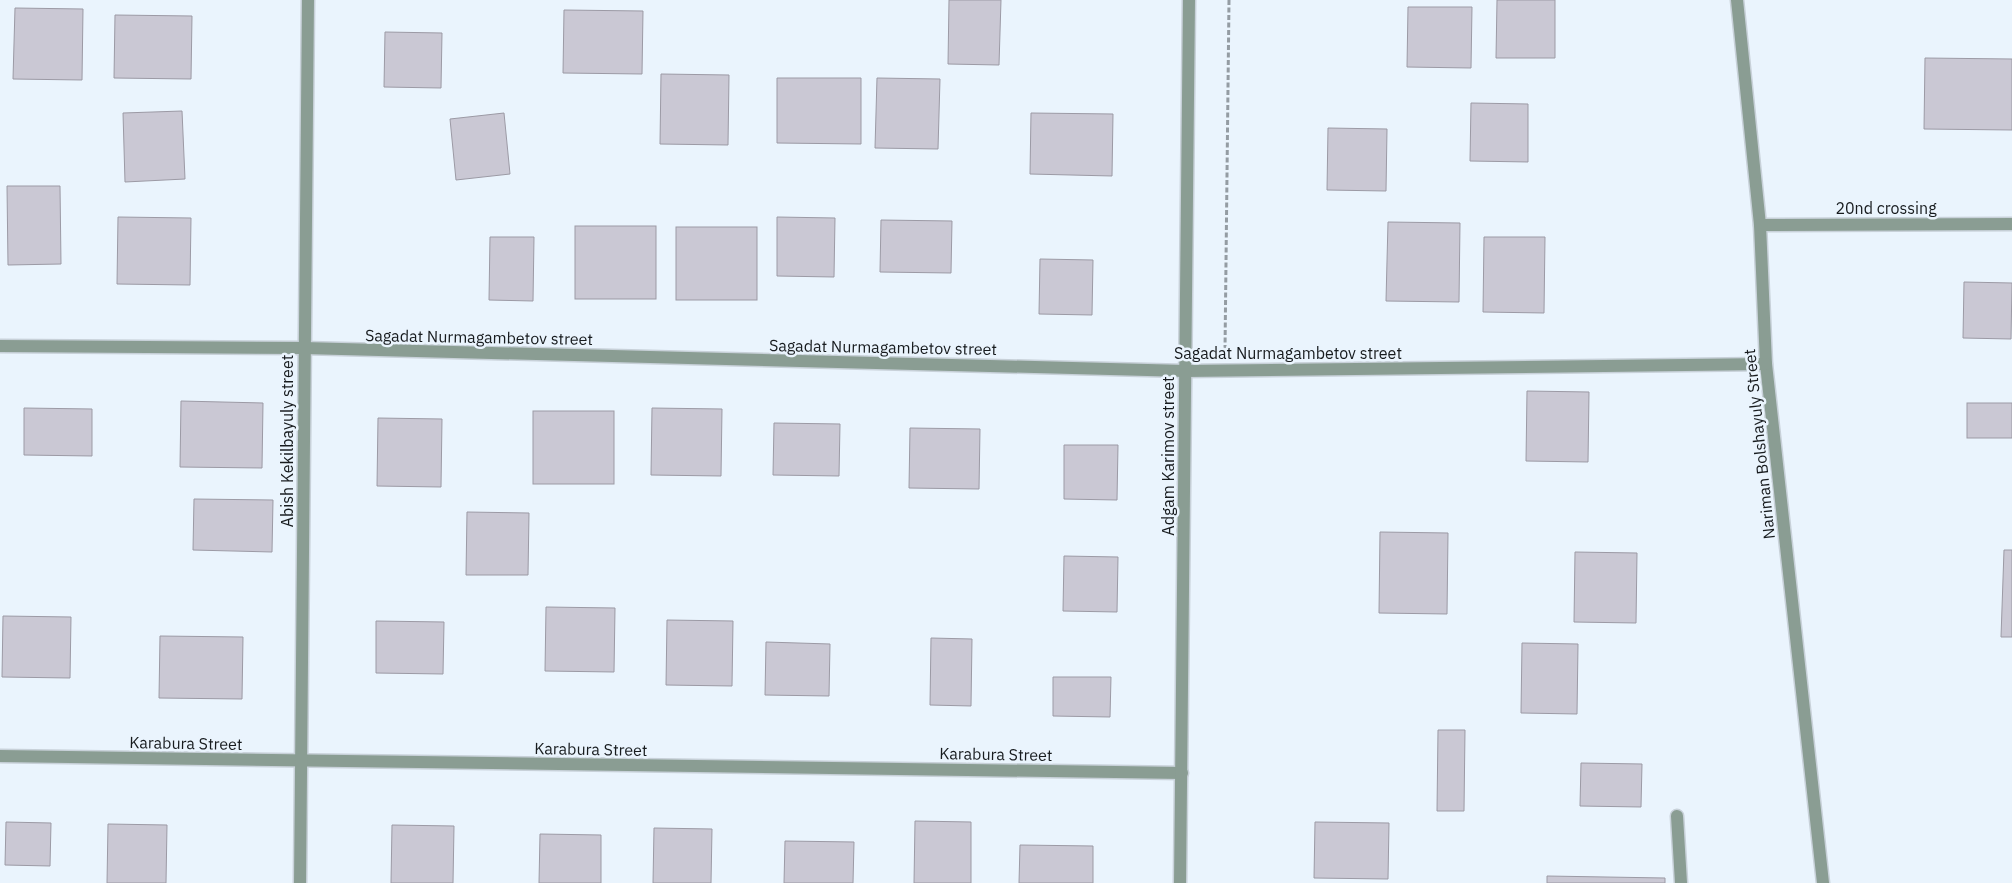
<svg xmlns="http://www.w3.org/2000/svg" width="2012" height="883" viewBox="0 0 2012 883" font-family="'IBM Plex Sans',sans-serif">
<rect width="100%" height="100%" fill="#eaf4fd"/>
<g fill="#cac8d4" stroke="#9c9aa5">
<polygon points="949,0 1001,0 999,65 948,64"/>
<polygon points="1497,0 1555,0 1555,58 1496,58"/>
<polygon points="1408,7 1472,7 1471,68 1407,67"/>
<polygon points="15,8 83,9 82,80 13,79"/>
<polygon points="564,10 643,11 642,74 563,73"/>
<polygon points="115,15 192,16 191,79 114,78"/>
<polygon points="385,32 442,33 441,88 384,87"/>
<polygon points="1925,58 2012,59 2012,130 1924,129"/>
<polygon points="661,74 729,75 728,145 660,144"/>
<polygon points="777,78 861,78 861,144 777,143"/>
<polygon points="877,78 940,79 938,149 875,148"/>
<polygon points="1471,103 1528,104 1528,162 1470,161"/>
<polygon points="182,111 185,179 125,182 123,113"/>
<polygon points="504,113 510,174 456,180 450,119"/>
<polygon points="1031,113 1113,114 1112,176 1030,174"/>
<polygon points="1328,128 1387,129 1386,191 1327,190"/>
<polygon points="7,186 60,186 61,264 8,265"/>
<polygon points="118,217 191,218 190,285 117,284"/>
<polygon points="777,217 835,218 834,277 777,276"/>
<polygon points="881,220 952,221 951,273 880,272"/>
<polygon points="1388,222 1460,223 1459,302 1386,301"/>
<rect x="575" y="226" width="81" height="73"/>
<rect x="676" y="227" width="81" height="73"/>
<polygon points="490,237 534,237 533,301 489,300"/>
<polygon points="1484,237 1545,237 1544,313 1483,312"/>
<polygon points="1040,259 1093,260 1092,315 1039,314"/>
<polygon points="1964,282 2012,283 2011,339 1963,338"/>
<polygon points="1527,391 1589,392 1588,462 1526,461"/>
<polygon points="181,401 263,403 262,468 180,467"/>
<rect x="1967" y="403" width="45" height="35"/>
<polygon points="24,408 92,409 92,456 24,455"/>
<polygon points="652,408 722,409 721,476 651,475"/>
<rect x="533" y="411" width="81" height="73"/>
<polygon points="378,418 442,419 441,487 377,486"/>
<polygon points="774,423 840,424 839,476 773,475"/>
<polygon points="910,428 980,429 979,489 909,488"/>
<polygon points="1064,445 1118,445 1117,500 1064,499"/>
<polygon points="194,499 273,500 272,552 193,550"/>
<polygon points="467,512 529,513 528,575 466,575"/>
<polygon points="1380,532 1448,533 1447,614 1379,613"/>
<polygon points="2004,550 2012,550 2012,637 2001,637"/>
<polygon points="1575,552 1637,553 1636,623 1574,622"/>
<polygon points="1064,556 1118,557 1117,612 1063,611"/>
<polygon points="546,607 615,608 614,672 545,671"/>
<polygon points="3,616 71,617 70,678 2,677"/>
<polygon points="667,620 733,621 732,686 666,685"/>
<polygon points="376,621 444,622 443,674 376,673"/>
<polygon points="160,636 243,637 242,699 159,698"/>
<polygon points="931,638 972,639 971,706 930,705"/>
<polygon points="766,642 830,644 829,696 765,695"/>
<polygon points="1522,643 1578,644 1577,714 1521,713"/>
<polygon points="1053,677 1111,677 1110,717 1053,716"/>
<polygon points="1438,730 1465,730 1464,811 1437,811"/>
<polygon points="1581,763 1642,764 1641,807 1580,806"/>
<polygon points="915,821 971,822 971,883 914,883"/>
<polygon points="6,822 51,823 50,866 5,865"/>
<polygon points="1315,822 1389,823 1388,879 1314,878"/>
<polygon points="108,824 167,825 166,883 107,883"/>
<polygon points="392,825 454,826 453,883 391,883"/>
<polygon points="654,828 712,829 711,883 653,883"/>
<polygon points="540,834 601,835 601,883 539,883"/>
<polygon points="785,841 854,842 853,883 784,883"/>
<polygon points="1020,845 1093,846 1093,883 1019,883"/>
<polygon points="1547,876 1665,878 1665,883 1547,883"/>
</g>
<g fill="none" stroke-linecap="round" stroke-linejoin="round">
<g stroke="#c8d1d9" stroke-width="15">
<g id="minor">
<polyline points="1737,0 1760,225 1766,364 1823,883"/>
<polyline points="1760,225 2012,224"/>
<polyline points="0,346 304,348 1185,371 1766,364"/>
<polyline points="0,756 1182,773"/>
<polyline points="1677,816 1681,883"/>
<polyline points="300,883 308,0"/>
<polyline points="1180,883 1189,0"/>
</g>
</g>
<polyline stroke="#949ca3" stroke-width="3" stroke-dasharray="5 2.5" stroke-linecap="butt" points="1225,350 1229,0"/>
<use href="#minor" stroke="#8a9d93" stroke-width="12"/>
</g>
<g text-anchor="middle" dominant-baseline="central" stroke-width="5" stroke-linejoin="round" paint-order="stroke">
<g font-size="16" fill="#171b1e" stroke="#eaf4fd">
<text x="1886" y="208">20nd crossing</text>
<text transform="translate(479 337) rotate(1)">Sagadat Nurmagambetov street</text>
<text transform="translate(883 347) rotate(1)">Sagadat Nurmagambetov street</text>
<text x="1288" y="353">Sagadat Nurmagambetov street</text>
<text transform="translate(287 441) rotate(-90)">Abish Kekilbayuly street</text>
<text transform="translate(1759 444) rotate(-96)">Nariman Bolshayuly Street</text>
<text transform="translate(1168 456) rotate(-90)">Adgam Karimov street</text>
<text transform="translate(186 743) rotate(1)">Karabura Street</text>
<text transform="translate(591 749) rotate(1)">Karabura Street</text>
<text transform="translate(996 754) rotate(1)">Karabura Street</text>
</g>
</g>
</svg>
